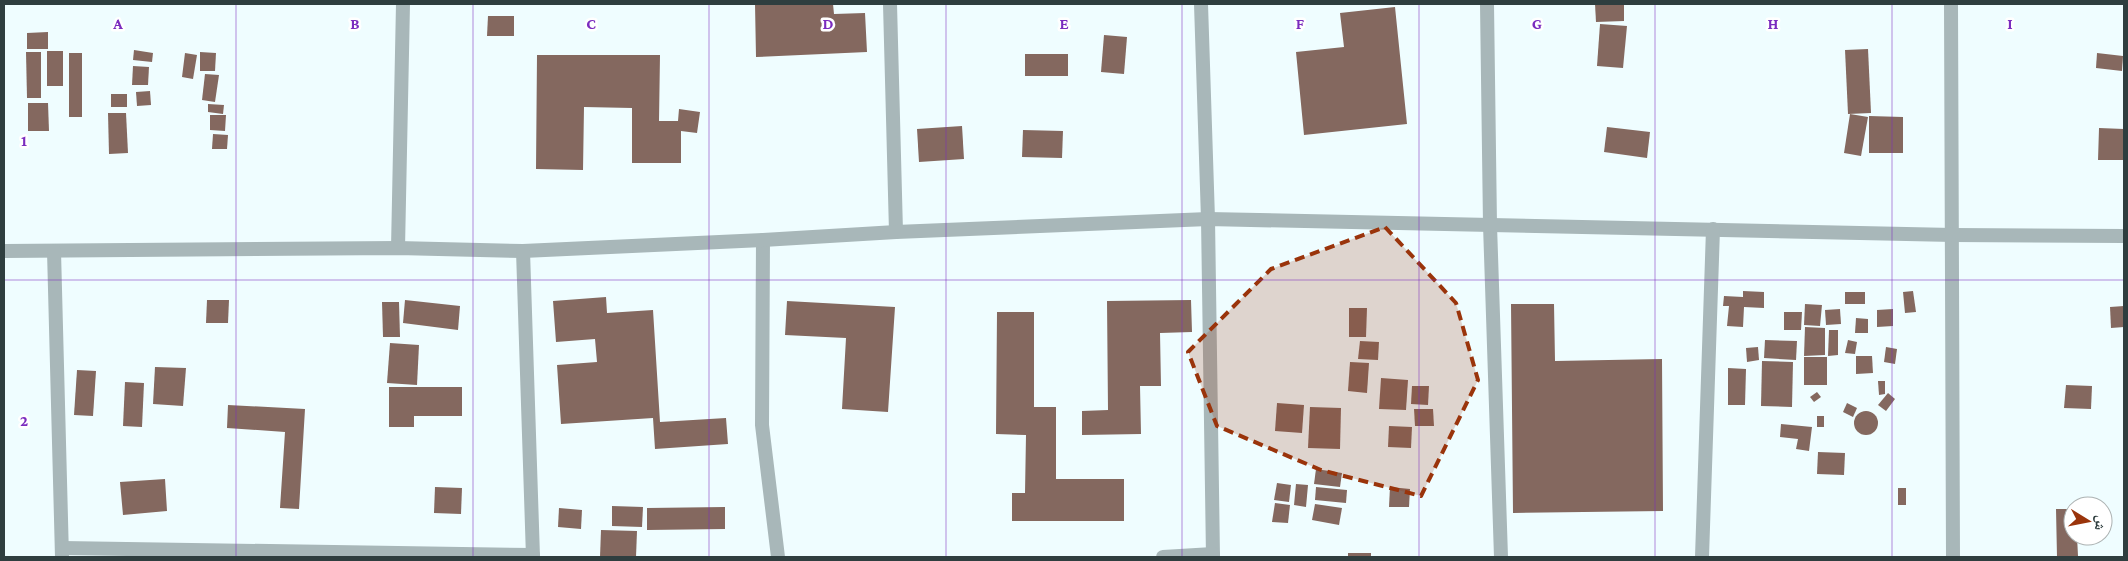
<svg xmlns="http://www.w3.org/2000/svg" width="2128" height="561" viewBox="0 0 2128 561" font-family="'Crimson Pro','Noto Naskh Arabic',serif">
<rect width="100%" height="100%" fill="#effdff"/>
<g fill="#84685f">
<polygon points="755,4 833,4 834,14 865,13 867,52 756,57"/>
<polygon points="1595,4 1624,4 1624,21 1596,22"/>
<polygon points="1395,7 1407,124 1304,135 1296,52 1344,47 1340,13"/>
<polygon points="488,16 514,16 514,36 487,36"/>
<polygon points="1600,24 1627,26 1623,68 1597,66"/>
<polygon points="48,32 48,49 27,49 27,33"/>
<polygon points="1104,35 1127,37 1124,74 1101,72"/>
<polygon points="1868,49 1871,113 1848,114 1845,50"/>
<polygon points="134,50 153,53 152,62 133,60"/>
<rect x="47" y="51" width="16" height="35"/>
<polygon points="26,52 41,52 41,98 27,98"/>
<polygon points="200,52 216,53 215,71 200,71"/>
<rect x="69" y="53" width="13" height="64"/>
<polygon points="185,53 197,55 193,79 182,77"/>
<polygon points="2097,53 2123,56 2122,71 2096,68"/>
<rect x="1025" y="54" width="43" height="22"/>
<polygon points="537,55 660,55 659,121 678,121 679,109 700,112 697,133 681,131 681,163 632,163 632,108 584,107 583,170 536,169"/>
<polygon points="133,66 149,67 148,85 132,85"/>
<polygon points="205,74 219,75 215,102 202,100"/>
<polygon points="150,91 151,105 137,106 136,92"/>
<rect x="111" y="94" width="16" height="13"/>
<polygon points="28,103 48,103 49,131 28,131"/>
<polygon points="208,104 224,105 223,114 208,112"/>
<polygon points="108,113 126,113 128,153 109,154"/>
<polygon points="1850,114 1868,117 1861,156 1844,153"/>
<polygon points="210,115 226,115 225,131 210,130"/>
<polygon points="1869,116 1903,117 1903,153 1869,153"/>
<polygon points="962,126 964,159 919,162 917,129"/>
<polygon points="1607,127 1650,132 1647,158 1604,152"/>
<polygon points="2099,128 2124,129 2124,160 2098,160"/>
<polygon points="1023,130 1063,131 1062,158 1022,157"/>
<polygon points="213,134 228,135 227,149 212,149"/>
<polygon points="1743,291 1764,292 1764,308 1744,307 1743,327 1727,326 1729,306 1723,306 1724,296 1743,297"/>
<polygon points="1913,291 1916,312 1905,313 1903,292"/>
<rect x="1845" y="292" width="20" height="12"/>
<polygon points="606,297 607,313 653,310 660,422 726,418 728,444 655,449 653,418 561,424 557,365 597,362 595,339 556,342 553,301"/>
<polygon points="207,300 229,300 228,323 206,323"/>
<polygon points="405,300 460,306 458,330 403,323"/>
<polygon points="1191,300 1192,332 1160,333 1161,386 1140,386 1141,434 1082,435 1082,411 1108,410 1107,301"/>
<polygon points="787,301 895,307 888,412 842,409 846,338 785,335"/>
<polygon points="382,302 399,302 400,337 383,337"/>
<polygon points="1511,304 1554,304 1555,361 1662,359 1663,511 1513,513"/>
<polygon points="1805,304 1822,305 1820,326 1804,325"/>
<polygon points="2124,306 2124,327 2111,328 2110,307"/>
<polygon points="1349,308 1367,308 1366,337 1349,337"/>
<polygon points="1840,309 1841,324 1826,325 1825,310"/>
<polygon points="1893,309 1893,326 1877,327 1877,310"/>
<polygon points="997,312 1034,312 1034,407 1056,407 1056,479 1124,479 1124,521 1012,521 1012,493 1025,493 1026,435 996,434"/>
<polygon points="1784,312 1802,312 1801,330 1784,330"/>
<polygon points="1856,318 1868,319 1868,333 1855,333"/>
<polygon points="1805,327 1825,328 1825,355 1804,356"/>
<polygon points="1829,330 1838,330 1838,355 1828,356"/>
<polygon points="1765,340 1797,341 1796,360 1764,358"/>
<polygon points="1848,340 1857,342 1855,354 1845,353"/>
<polygon points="1360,341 1379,342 1378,360 1358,359"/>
<polygon points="390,343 419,345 417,385 387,383"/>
<polygon points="1758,347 1759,360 1747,362 1746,348"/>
<polygon points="1886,347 1897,349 1895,364 1884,362"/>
<polygon points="1856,356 1872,356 1873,373 1856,374"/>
<rect x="1804" y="357" width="23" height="28"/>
<polygon points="1762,361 1793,362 1792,407 1761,406"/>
<polygon points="1350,362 1369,363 1367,393 1348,391"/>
<polygon points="155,367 186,368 183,406 153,404"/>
<polygon points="1728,368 1746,369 1745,405 1728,405"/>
<polygon points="77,370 96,371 93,416 74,415"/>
<polygon points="1381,378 1408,380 1406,410 1379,409"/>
<polygon points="1878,381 1885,381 1885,394 1879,395"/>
<polygon points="125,382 144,383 142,427 123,426"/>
<polygon points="2066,385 2092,386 2091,409 2064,408"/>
<polygon points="1412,386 1429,386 1428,405 1411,404"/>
<polygon points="389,387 462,387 462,416 414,416 414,427 389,427"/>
<polygon points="1817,392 1821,397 1814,402 1810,397"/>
<polygon points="1888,393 1895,399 1886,411 1878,405"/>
<polygon points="1277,403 1304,405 1302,433 1275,431"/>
<polygon points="1847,403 1857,408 1853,417 1843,412"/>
<polygon points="228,405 305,409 299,509 280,508 285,432 227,428"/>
<polygon points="1310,407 1341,408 1340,449 1308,448"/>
<polygon points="1414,409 1433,409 1434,426 1415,426"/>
<circle cx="1866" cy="423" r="12"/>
<rect x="1817" y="416" width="7" height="11"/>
<polygon points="1781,424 1812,427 1809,451 1796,449 1798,439 1780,437"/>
<polygon points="1389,426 1412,427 1411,448 1388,447"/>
<polygon points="1818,452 1845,453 1844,475 1817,474"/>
<polygon points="1316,469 1342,473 1340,487 1314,484"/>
<polygon points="165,479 167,511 123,515 120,482"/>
<polygon points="1277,483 1291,485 1289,502 1274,500"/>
<polygon points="1296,484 1308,485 1306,507 1294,505"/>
<polygon points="435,487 462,488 461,514 434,513"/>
<polygon points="1316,487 1347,490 1346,503 1315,500"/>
<polygon points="1390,487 1410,489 1409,507 1389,507"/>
<rect x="1898" y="488" width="8" height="17"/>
<polygon points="1275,503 1290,505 1288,523 1272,522"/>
<polygon points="1315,504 1342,508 1339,525 1312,520"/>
<polygon points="612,506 643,507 642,527 612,526"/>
<polygon points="725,507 725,529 647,530 647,508"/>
<polygon points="559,508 582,510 581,529 558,527"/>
<polygon points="2056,509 2073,509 2073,536 2077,536 2078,556 2057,557"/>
<polygon points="601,530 637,531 636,557 600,557"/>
<rect x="1348" y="553" width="23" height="4"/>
</g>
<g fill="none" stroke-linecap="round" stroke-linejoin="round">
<g stroke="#a8b7b9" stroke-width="14">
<polyline points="890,4 896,232"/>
<polyline points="1201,4 1208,219 1213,557"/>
<polyline points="1487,4 1490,225 1501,557"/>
<polyline points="1951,4 1953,557"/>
<polyline points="763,240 762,425 778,557"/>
<polyline points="398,248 403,4"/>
<polyline points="4,251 398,248 523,251 763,240 896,232 1208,219 1953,235 2124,236"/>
<polyline points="54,251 62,557"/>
<polyline points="523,251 533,557"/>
<polyline points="62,548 533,555"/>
<polyline points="1163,557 1213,554"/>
<polyline points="1702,557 1713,229"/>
</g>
</g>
<path fill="#9a340b" fill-opacity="0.2" stroke="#9a340b" stroke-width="4" stroke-dasharray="10 6" stroke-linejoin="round" d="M 1385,227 L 1456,303 L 1478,380 L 1421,496 L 1321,470 L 1217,426 L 1188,352 L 1271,269 Z"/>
<path fill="none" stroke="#7b2cbf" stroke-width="1" stroke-opacity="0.55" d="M 236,4 L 236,557M 473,4 L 473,557M 709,4 L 709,557M 946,4 L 946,557M 1182,4 L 1182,557M 1419,4 L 1419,557M 1655,4 L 1655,557M 1892,4 L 1892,557M 4,280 L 2124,280"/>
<g font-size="16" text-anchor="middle" font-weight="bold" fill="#7b2cbf" stroke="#fff" stroke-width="5" stroke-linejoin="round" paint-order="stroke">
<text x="118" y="29">A</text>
<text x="355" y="29">B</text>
<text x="591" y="29">C</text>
<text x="828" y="29">D</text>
<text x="1064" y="29">E</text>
<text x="1300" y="29">F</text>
<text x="1537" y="29">G</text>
<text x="1773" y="29">H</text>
<text x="2010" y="29">I</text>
<text x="24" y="146">1</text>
<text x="24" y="426">2</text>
</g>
<rect width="2128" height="561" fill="none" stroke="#2f3e3f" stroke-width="10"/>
<g transform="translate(2088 521) rotate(100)"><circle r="24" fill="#ffffff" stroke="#acb2b2"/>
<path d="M0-4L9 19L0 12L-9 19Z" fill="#9a340b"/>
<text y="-8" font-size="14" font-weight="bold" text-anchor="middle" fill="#2f3e3f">ش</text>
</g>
</svg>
